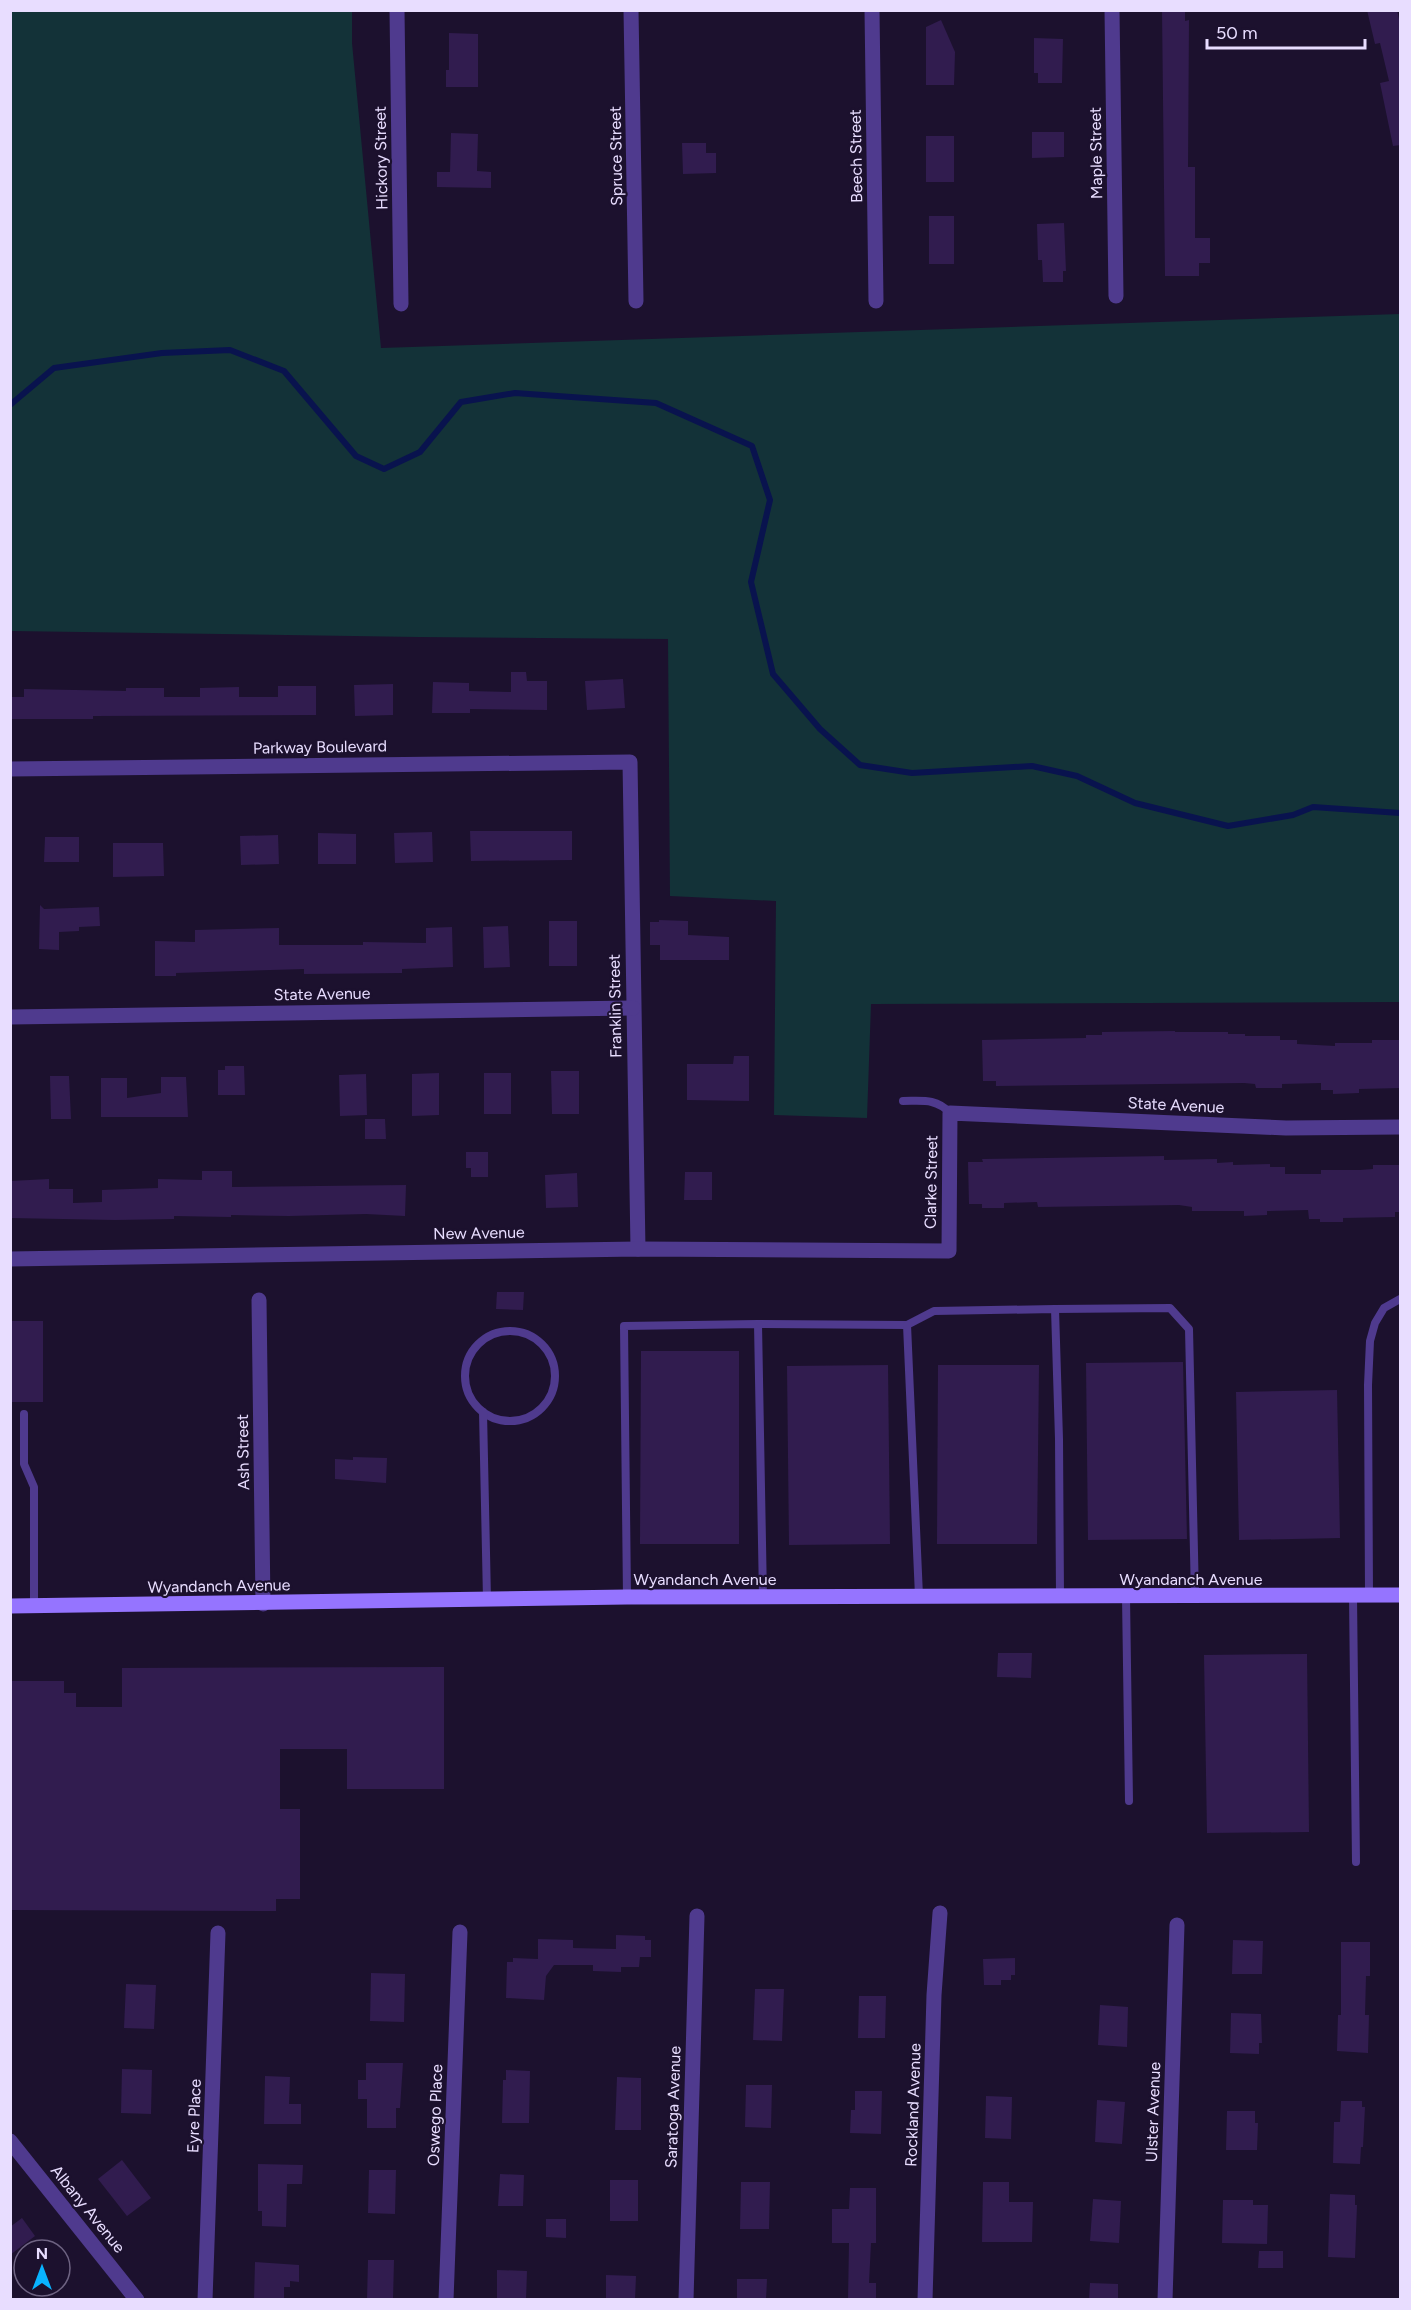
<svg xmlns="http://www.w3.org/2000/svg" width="1411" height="2310" viewBox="0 0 1411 2310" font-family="Figtree,sans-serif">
<rect width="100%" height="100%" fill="#1c112e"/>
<polygon fill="#133238" points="11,10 352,11 352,43 381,348 1400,314 1400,1002 871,1004 867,1118 774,1115 776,901 670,896 668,639 418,637 11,631"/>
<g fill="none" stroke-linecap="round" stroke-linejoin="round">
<polyline stroke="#09134e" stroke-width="6" points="10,405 54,368 162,353 230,350 284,371 356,456 384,469 420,452 461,402 515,393 656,403 752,446 770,500 751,582 773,674 820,729 860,765 912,773 1032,766 1077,776 1135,803 1228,826 1293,815 1313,807 1400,813"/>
</g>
<g fill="#311c4f">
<polygon points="1162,10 1185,10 1185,21 1189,20 1188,167 1195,167 1195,238 1210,238 1210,263 1199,263 1199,276 1165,276"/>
<polygon points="1367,10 1397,10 1401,28 1401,145 1393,146 1380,83 1389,81 1380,43 1375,44"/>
<polygon points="941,20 955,52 954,85 926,85 926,27"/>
<polygon points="449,33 478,34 478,87 446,87 446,70 449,70"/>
<polygon points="1034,38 1063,39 1062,83 1038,83 1038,73 1034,73"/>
<polygon points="1032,132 1064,132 1064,157 1032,158"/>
<polygon points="451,133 478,134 477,171 491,172 491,188 437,187 437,172 450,172"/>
<rect x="926" y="136" width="28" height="46"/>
<polygon points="682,143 706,143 706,153 716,153 716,173 683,174"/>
<rect x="929" y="216" width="25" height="48"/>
<polygon points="1064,223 1066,271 1063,271 1063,282 1043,282 1042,260 1038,260 1037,224"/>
<polygon points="511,672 526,672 527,681 547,681 547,710 470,709 470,713 432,713 433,682 469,683 469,691 511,692"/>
<polygon points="623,679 625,708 587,710 585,681"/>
<polygon points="393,684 393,715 355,716 354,685"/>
<polygon points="278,686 316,686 316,715 93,716 93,719 10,719 10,697 24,697 24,689 126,691 126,688 164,688 164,697 200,697 200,688 239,687 239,697 278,697"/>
<polygon points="470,831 572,831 572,860 471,861"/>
<polygon points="432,832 433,862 395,863 394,833"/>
<polygon points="318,833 356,834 356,864 318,864"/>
<polygon points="278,835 279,864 241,865 240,836"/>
<polygon points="45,837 79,837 79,862 44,862"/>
<polygon points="113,843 163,843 164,876 113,877"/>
<polygon points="40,905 44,909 99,907 100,926 79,927 79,931 59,932 59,950 39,949"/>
<polygon points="659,920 688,921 688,935 729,937 729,960 660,960 660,945 650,945 650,922 659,922"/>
<rect x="549" y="921" width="28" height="45"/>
<polygon points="508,926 510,967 484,968 483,927"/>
<polygon points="452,927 453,967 402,969 402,973 304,974 304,969 176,973 176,976 155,976 155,941 195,942 195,930 279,928 279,945 363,945 363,942 426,943 426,928"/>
<polygon points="1175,1031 1175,1032 1228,1032 1228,1034 1245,1034 1245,1036 1280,1036 1280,1040 1297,1040 1297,1044 1335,1046 1335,1043 1372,1043 1372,1040 1401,1040 1401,1088 1359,1089 1359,1093 1333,1094 1333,1090 1321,1090 1321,1083 1282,1084 1282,1088 1256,1088 1255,1084 1244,1083 996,1086 996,1081 983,1081 982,1040 1086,1038 1086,1035 1102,1035 1102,1032"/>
<polygon points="734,1056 749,1056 749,1101 687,1100 687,1064 733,1064"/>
<polygon points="225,1066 244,1066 245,1095 218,1095 218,1070 225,1070"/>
<polygon points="551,1071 579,1071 579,1114 552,1114"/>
<polygon points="439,1073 439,1115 412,1116 412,1074"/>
<rect x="484" y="1073" width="27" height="41"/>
<polygon points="366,1074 367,1115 340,1116 339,1075"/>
<polygon points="50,1076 69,1076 71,1119 51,1119"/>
<polygon points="161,1077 186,1077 188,1117 101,1117 101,1078 127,1078 127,1098 161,1093"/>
<polygon points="365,1119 385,1119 386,1139 365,1139"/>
<polygon points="466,1152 488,1152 488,1177 471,1177 471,1168 466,1168"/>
<polygon points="1164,1156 1164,1160 1217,1159 1217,1163 1233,1162 1233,1165 1270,1164 1270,1167 1285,1167 1285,1174 1321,1174 1321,1170 1360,1170 1373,1169 1373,1165 1399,1165 1401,1169 1401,1212 1395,1212 1395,1217 1343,1218 1343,1222 1320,1222 1320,1219 1309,1219 1308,1210 1267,1211 1267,1215 1244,1216 1244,1211 1192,1211 1192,1207 1179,1205 1038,1207 1037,1202 1004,1203 1004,1208 982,1208 982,1204 969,1204 968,1162 983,1162 982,1159"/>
<polygon points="202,1171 232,1171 232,1187 406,1185 405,1216 366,1214 289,1216 231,1215 231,1217 174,1216 174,1219 115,1220 10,1218 10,1181 49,1179 49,1189 73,1189 73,1203 102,1202 102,1190 158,1188 158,1179 202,1180"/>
<polygon points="685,1172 712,1172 712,1200 684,1200"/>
<polygon points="577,1173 578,1207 546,1208 545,1175"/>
<polygon points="497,1292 524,1292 523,1310 496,1309"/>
<rect x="10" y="1321" width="33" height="81"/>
<polygon points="641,1351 739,1351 739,1544 640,1544"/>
<polygon points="1183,1362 1187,1539 1088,1540 1086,1363"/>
<polygon points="888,1365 890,1544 789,1545 787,1366"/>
<polygon points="938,1365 1039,1365 1037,1544 937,1544"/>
<polygon points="1337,1390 1340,1538 1239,1540 1236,1392"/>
<polygon points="353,1457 387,1458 386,1483 335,1479 335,1459 353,1460"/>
<polygon points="998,1653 1032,1653 1031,1678 997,1677"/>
<polygon points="1307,1654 1309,1832 1207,1833 1204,1655"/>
<polygon points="444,1667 444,1789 347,1789 347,1749 280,1749 280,1809 300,1809 300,1899 276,1899 276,1911 10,1910 10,1681 64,1681 64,1693 76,1693 76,1707 122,1707 122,1668"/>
<polygon points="616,1935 645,1936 645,1940 651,1940 651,1957 640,1957 639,1967 621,1967 621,1972 593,1971 593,1965 554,1965 546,1976 544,2000 506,1998 507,1962 513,1962 513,1958 538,1959 538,1939 573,1940 573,1948 616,1949"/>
<polygon points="1233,1940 1263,1941 1262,1974 1232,1974"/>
<polygon points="1341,1942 1370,1942 1370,1976 1366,1976 1365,2015 1369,2015 1368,2053 1337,2051 1338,2015 1341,2015"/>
<polygon points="1015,1958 1015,1975 1011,1975 1011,1980 1001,1980 1001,1985 984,1985 983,1959"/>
<polygon points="371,1973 405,1974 404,2022 370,2021"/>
<polygon points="126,1984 156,1985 154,2029 124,2028"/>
<polygon points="755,1989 784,1989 782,2041 753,2040"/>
<polygon points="859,1996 886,1996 885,2038 858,2038"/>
<polygon points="1100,2005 1128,2007 1127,2047 1098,2045"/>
<polygon points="1231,2013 1261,2014 1262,2043 1259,2043 1259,2054 1230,2053"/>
<polygon points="366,2063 403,2063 400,2108 396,2108 396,2128 367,2128 367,2099 358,2099 358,2080 366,2080"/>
<polygon points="122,2069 152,2070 151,2114 121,2113"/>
<polygon points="506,2070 530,2071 529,2123 502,2123 503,2080 506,2080"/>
<polygon points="265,2076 290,2077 289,2104 301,2104 301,2124 264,2124"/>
<polygon points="617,2077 641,2078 641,2130 615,2130"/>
<polygon points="746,2085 772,2085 771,2128 745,2127"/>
<polygon points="855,2091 882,2091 881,2134 850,2133 851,2110 855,2110"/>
<polygon points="986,2096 1012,2097 1011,2139 985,2138"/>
<polygon points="1097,2100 1125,2102 1122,2144 1095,2142"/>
<polygon points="1341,2101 1362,2101 1362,2107 1365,2107 1363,2147 1361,2147 1360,2164 1333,2163 1334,2122 1340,2122"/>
<polygon points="1227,2111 1255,2111 1255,2123 1258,2123 1257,2150 1226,2150"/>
<polygon points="122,2160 151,2198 127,2216 98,2179"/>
<polygon points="258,2164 303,2165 302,2184 287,2184 286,2227 262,2226 262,2211 258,2211"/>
<polygon points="369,2170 396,2170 395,2214 368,2213"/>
<polygon points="500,2174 524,2175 523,2206 498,2206"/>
<rect x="610" y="2180" width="28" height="41"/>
<polygon points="741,2182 770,2182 769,2229 740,2229"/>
<polygon points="983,2182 1009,2182 1009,2202 1033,2202 1032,2242 982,2242"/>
<polygon points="850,2188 876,2188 876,2243 871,2243 869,2283 876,2283 876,2300 848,2300 849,2243 832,2243 832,2209 849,2209"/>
<polygon points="1330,2194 1355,2195 1355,2205 1357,2205 1355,2258 1328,2257"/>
<polygon points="1093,2199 1121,2201 1119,2243 1090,2241"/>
<polygon points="1223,2200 1253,2200 1253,2205 1268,2205 1267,2244 1222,2243"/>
<polygon points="22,2218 35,2236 10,2255 10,2227"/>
<polygon points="546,2219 566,2219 566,2238 546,2237"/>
<polygon points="1259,2251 1283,2251 1283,2268 1258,2268"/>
<polygon points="368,2260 394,2260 393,2300 367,2300"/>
<polygon points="255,2262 299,2265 299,2282 290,2281 290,2287 284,2287 284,2300 254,2300"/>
<polygon points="497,2270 527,2271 526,2300 497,2300"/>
<polygon points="606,2275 636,2276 635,2300 606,2300"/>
<polygon points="737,2279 767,2279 766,2300 737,2300"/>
<polygon points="1090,2283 1118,2284 1118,2300 1089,2300"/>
</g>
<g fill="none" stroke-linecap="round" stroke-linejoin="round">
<g stroke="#4f3a8e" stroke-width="8">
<path d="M 903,1101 C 922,1101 936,1098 950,1113"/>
<polyline points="1055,1309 1170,1308 1189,1329 1195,1597"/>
<polyline points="758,1324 907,1325"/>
<circle cx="510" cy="1376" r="45"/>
<polyline points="483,1412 487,1599"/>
<polyline points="24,1414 24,1464 34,1487 34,1606"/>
<polyline points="919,1596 907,1325 934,1311 1055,1309 1059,1439 1060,1596"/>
<polyline points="1353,1596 1356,1862"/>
<polyline points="1369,1596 1368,1385 1370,1341 1375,1323 1384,1308 1400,1299"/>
<polyline points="627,1597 624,1326 758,1324 763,1597"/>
<polyline points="1126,1597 1129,1801"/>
</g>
<g stroke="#4f3a8e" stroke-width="15">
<polyline points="397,10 401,304"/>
<polyline points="631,10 636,301"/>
<polyline points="872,10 876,301"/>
<polyline points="1112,10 1116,296"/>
<polyline points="10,769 630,762 638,1249"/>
<polyline points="10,1017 633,1008"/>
<polyline points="10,1259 638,1249 949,1251 950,1113 1286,1128 1400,1127"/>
<polyline points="259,1300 263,1604"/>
<polyline points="10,2141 137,2300"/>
<polyline points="205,2300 218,1933"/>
<polyline points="446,2300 460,1932"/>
<polyline points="686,2300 697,1916"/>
<polyline points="925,2300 934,1995 940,1913"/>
<polyline points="1165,2300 1177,1925"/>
</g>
<polyline stroke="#9574ff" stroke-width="15" points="10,1606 627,1597 1400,1595"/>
</g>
<g text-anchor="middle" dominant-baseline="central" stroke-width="4.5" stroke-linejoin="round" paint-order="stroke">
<g font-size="16" fill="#e8ddff" stroke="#1c112e">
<text transform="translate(1096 153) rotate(-91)">Maple Street</text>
<text transform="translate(616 156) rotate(-91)">Spruce Street</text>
<text transform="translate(856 156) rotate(-91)">Beech Street</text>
<text transform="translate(381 158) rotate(-91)">Hickory Street</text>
<text transform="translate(320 747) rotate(-1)">Parkway Boulevard</text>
<text transform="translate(322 994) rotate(-1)">State Avenue</text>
<text transform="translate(615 1006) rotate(-91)">Franklin Street</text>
<text transform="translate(1176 1105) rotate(3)">State Avenue</text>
<text transform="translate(931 1182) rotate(-89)">Clarke Street</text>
<text transform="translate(479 1233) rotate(-1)">New Avenue</text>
<text transform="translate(243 1452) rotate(-91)">Ash Street</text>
<text x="705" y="1579">Wyandanch Avenue</text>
<text x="1191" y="1579">Wyandanch Avenue</text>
<text transform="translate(219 1586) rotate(-1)">Wyandanch Avenue</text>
<text transform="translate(913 2105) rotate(-88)">Rockland Avenue</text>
<text transform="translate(673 2107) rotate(-88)">Saratoga Avenue</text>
<text transform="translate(1153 2112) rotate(-88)">Ulster Avenue</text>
<text transform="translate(435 2115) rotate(-88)">Oswego Place</text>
<text transform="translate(194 2116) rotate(-88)">Eyre Place</text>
<text transform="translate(88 2209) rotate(51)">Albany Avenue</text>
</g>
</g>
<rect width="1411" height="2310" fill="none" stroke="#e8ddff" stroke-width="24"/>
<g transform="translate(42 2268)"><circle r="28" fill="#1c112e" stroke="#6e6382" stroke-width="1.5"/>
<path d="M0-4.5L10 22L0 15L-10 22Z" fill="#09b3ff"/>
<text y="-9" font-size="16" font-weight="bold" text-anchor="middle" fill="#e8ddff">N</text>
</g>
<path d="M1207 39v9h158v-9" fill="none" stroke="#e8ddff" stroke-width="3"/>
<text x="1216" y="39" font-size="18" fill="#e8ddff" stroke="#1c112e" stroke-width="4.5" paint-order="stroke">50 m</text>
</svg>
